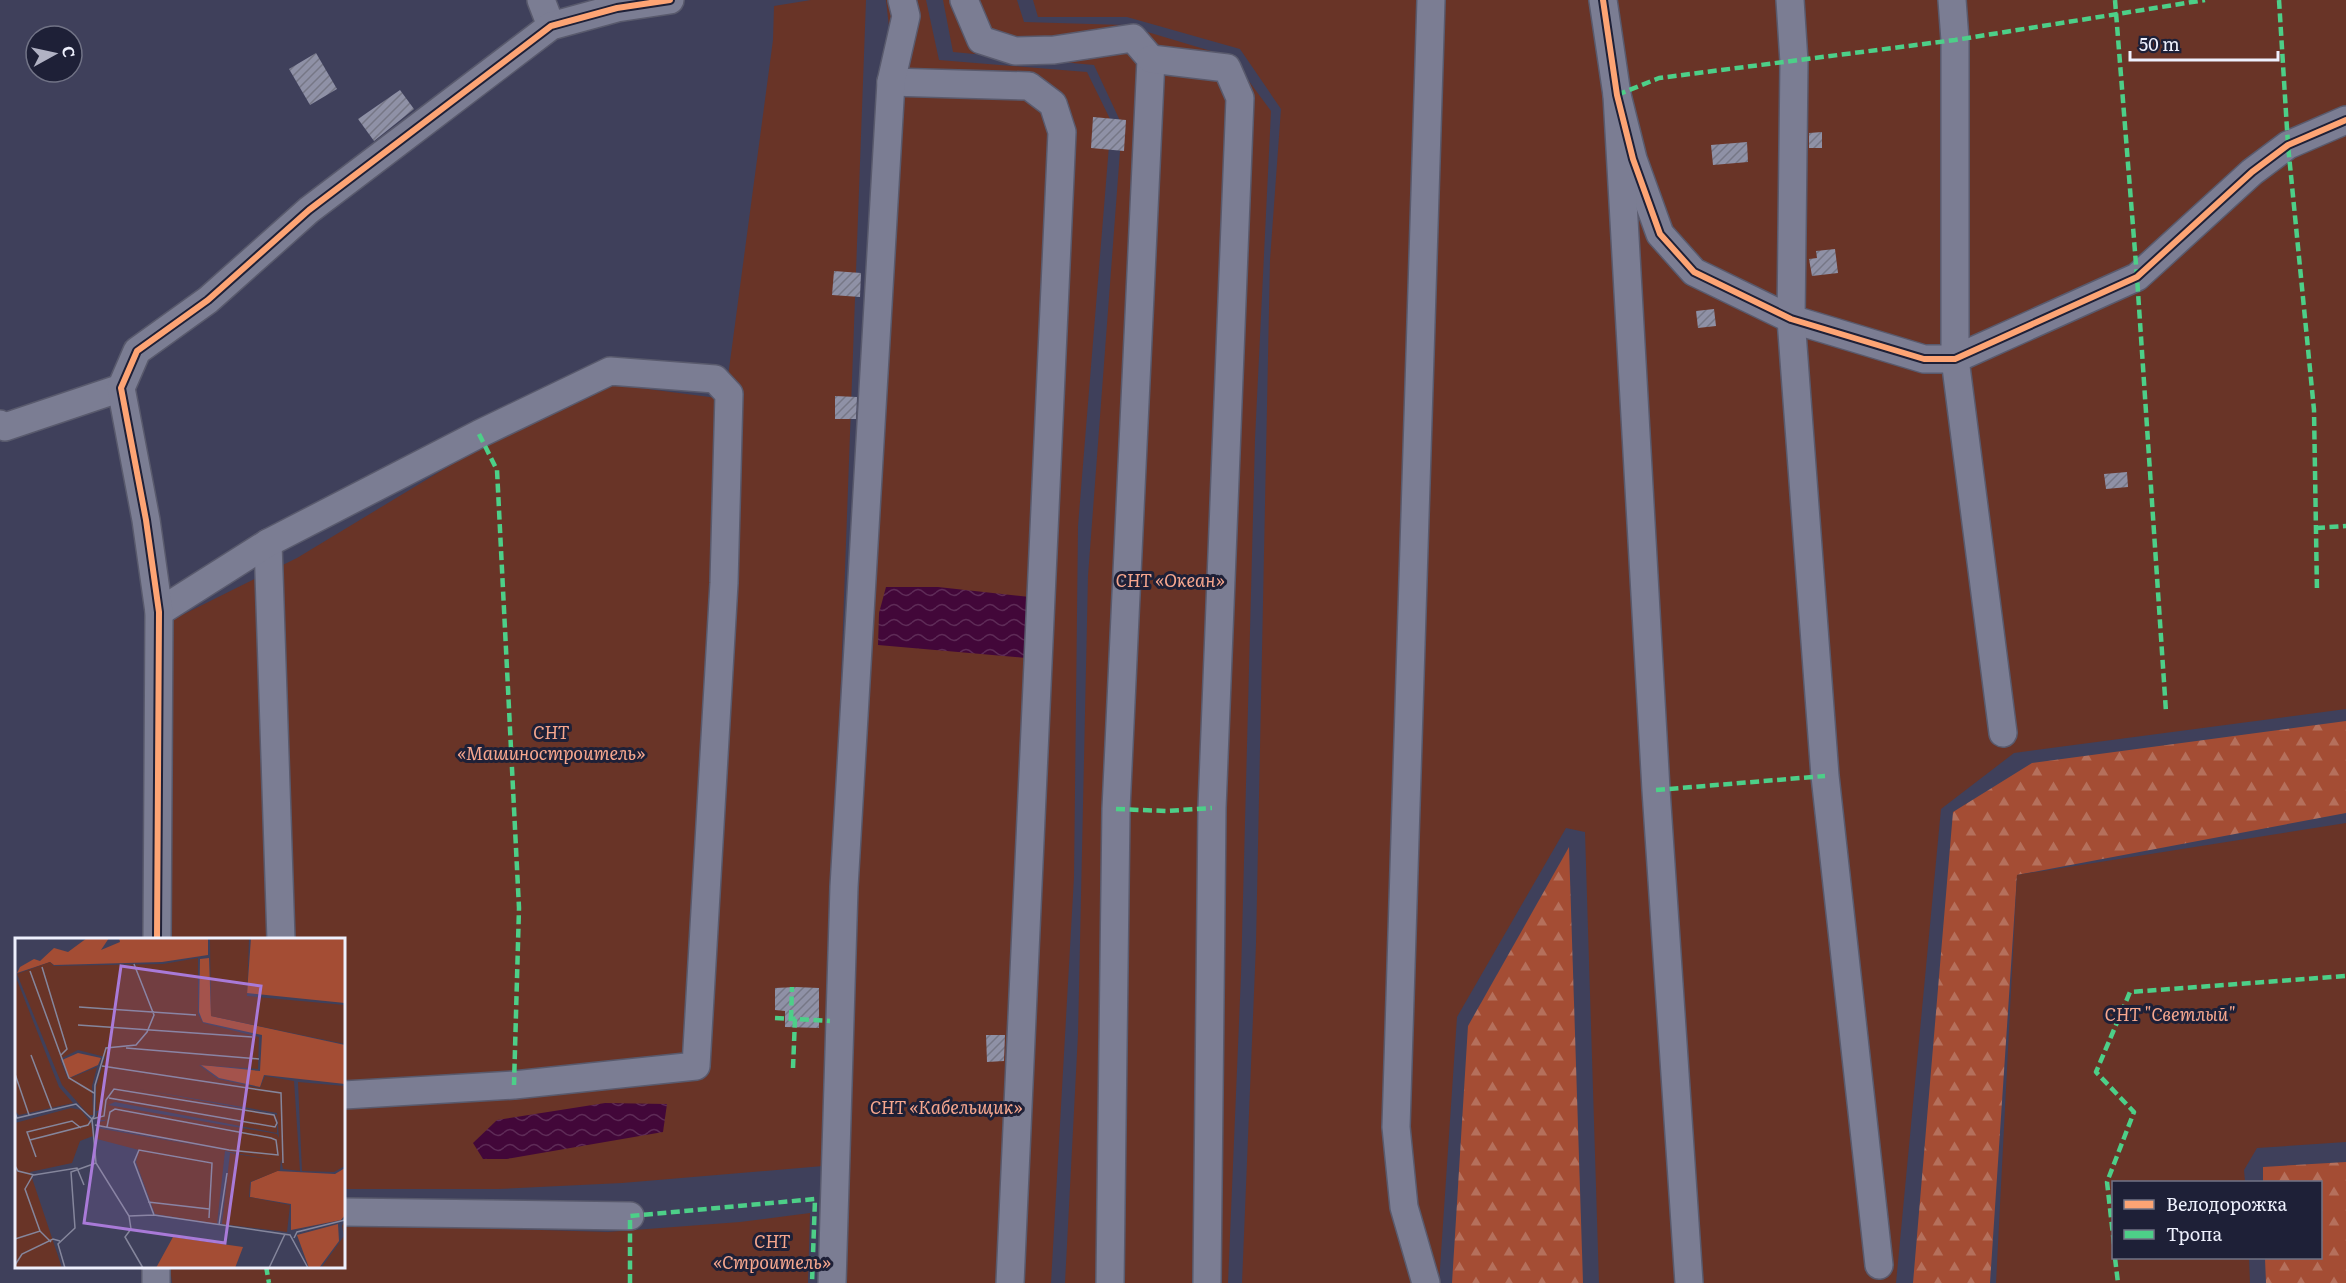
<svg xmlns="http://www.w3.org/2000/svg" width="2346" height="1283" viewBox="0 0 2346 1283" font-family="Literata,serif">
<defs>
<pattern id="forest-firs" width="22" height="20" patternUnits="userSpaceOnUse" patternTransform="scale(1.5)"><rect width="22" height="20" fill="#a44d34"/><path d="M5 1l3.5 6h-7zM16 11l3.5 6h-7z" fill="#b5705c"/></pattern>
<pattern id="water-waves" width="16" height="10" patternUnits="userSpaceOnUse" patternTransform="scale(1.5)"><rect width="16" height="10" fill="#420739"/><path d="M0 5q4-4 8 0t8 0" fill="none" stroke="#5e2b57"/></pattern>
<pattern id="building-hatch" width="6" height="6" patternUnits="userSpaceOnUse" patternTransform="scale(1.5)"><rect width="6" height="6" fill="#8f91a6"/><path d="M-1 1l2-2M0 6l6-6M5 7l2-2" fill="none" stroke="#767786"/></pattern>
</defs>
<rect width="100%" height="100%" fill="#3f405b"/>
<g fill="url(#forest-firs)">
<polygon points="2346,721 2346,813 2017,875 1990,1283 1913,1283 1953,812 2032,763"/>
<polygon points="1569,847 1583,1283 1452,1283 1468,1026"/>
<polygon points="2346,1162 2346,1283 2266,1283 2265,1258 2320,1258 2320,1182 2263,1182 2263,1167"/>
</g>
<g fill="#693427">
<polygon points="811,0 866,0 823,1166 622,1183 498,1189 344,1189 344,940 166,940 170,621 297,558 469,454 609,384 725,399 773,40 774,6"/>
<polygon points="886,0 926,0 939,60 1087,72 1111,121 1078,526 1074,877 1051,1283 824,1283 897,98"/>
<polygon points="943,0 1017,0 1024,22 1124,25 1231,57 1271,111 1255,439 1241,975 1228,1283 1065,1283 1078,1034 1088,576 1122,125 1094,65 953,52"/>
<polygon points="1033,0 2346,0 2346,709 2014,753 1941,809 1896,1283 1599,1283 1585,832 1566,828 1457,1017 1439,1283 1242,1283 1256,944 1270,260 1281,109 1240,49 1127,17 1038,17"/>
<polygon points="2346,823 2346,1142 2257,1148 2244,1170 2245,1182 2114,1182 2114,1258 2249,1258 2250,1283 1996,1283 2017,875"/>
<polygon points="810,1213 808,1283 172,1283 170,1267 344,1266 344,1227 406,1226 608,1232 740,1222"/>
</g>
<g fill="url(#water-waves)">
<polygon points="886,587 938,587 1030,597 1026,658 878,645 879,613"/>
<polygon points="605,1103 667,1104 663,1132 507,1159 483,1159 473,1143 497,1120"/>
</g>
<g fill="url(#building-hatch)">
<polygon points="316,53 337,89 310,105 289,69"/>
<polygon points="400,90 414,109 374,141 358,119"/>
<polygon points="1093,117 1126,120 1124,151 1091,148"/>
<polygon points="1822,132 1822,148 1809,148 1809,133"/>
<polygon points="1747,142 1748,162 1713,165 1711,145"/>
<polygon points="1835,249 1838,273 1812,276 1809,259 1817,258 1816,251"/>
<polygon points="834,271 861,273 860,297 832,295"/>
<polygon points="1714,309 1716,326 1698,328 1696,311"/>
<polygon points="835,396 857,397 856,419 835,419"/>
<polygon points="2127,472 2128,487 2106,489 2104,474"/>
<polygon points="796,987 819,988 819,1028 785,1027 785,1011 775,1010 775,988"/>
<polygon points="986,1035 1005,1035 1004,1061 987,1062"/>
</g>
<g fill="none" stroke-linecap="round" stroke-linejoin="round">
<g stroke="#595a6d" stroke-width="30">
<g id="minor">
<polyline points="541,0 551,26"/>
<polyline points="964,0 981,40 1015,51 1054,50 1133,38 1151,59 1116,809 1110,1283"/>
<polyline points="1603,0 1617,95 1633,159 1660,234 1694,272 1791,319 1924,359 1955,359 2137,277 2252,172 2288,145 2346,120"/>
<polyline points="1790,0 1794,62 1791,319 1825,776 1879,1265"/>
<polyline points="1952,0 1955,40 1955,359 2003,733"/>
<polyline points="1151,59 1227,68 1240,98 1212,808 1207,1283"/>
<polyline points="891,82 1029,86 1053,104 1062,132 1010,1283"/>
<polyline points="1617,95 1656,790 1689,1283"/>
<polyline points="0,424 5,427 121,388"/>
<polyline points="268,543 281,940"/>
<polyline points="159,612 268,543 479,434 610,371 715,379 729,394 724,583 696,1066 514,1085 344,1095"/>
<polyline points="157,940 159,612 146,520 121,388 137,351 208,300 309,210 551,26 617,8 670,0"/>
<polyline points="344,1212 630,1216"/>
<polyline points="156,1266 156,1283"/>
<polyline points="832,1283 844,887 891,82 906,16 902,0"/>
<polyline points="1426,1283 1404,1207 1396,1127 1431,0"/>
</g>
</g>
<use href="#minor" stroke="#7b7d93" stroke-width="27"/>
<g stroke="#4dcf88" stroke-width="4.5" stroke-dasharray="9 4.5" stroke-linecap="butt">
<polyline points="2115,0 2137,277 2166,712"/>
<polyline points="2279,0 2288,145 2314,410 2317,592"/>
<polyline points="1617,95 1659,78 1955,40 2205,0"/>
<polyline points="479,434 497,470 519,908 514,1085"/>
<polyline points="2316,528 2346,526"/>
<polyline points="1656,790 1825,776"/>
<polyline points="1116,809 1166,811 1212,808"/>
<polyline points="775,1018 795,1019"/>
<polyline points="791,1019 792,987"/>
<polyline points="793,1068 795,1019 830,1021"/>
<polyline points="2114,1244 2107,1182 2134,1112 2096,1072 2130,992 2346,976"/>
<polyline points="2115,1258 2118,1283"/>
<polyline points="266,1266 269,1283"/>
<polyline points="630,1283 630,1216 815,1199 812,1283"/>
</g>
<g stroke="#1e2037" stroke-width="10">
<g id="cycleway">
<polyline points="1603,0 1617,95 1633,159 1660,234 1694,272 1791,319 1924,359 1955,359 2137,277 2252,172 2288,145 2346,120"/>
<polyline points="157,940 159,612 146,520 121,388 137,351 208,300 309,210 551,26 617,8 670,0"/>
</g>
</g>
<use href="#cycleway" stroke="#fda474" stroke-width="6"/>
</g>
<g text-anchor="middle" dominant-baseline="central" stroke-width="6" stroke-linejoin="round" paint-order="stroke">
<g font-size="18" font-style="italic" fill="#f7a78e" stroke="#1e2037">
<text x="1170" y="579">СНТ «Океан»</text>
<text x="551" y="731">СНТ<tspan x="551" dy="21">«Машиностроитель»</tspan></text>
<text x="2170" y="1013">СНТ "Светлый"</text>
<text x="946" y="1106">СНТ «Кабельщик»</text>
<text x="772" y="1240">СНТ<tspan x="772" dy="21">«Строитель»</tspan></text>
</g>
</g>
<g transform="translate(15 938)">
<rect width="330" height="330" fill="#3f405b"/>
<path d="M 72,0 L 94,0 L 86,12 L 105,4 L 104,0 L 193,0 L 193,17 L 147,24 L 39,27 L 35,24 L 2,35 L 5,29 L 19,21 L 25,23 L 39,10 L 53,14 ZM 236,0 L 330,0 L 330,65 L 232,55 ZM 194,20 L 196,78 L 330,107 L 330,146 L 249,137 L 245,149 L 204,140 L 186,127 L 245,133 L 247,97 L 188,84 L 184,74 L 185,21 ZM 63,115 L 86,120 L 83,127 L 54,140 L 47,122 ZM 330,230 L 330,277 L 326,282 L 276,292 L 276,266 L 235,259 L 236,244 L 262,233 L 320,236 ZM 323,286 L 324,303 L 304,330 L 294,330 L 282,297 ZM 158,299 L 228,309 L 220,330 L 141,330 Z" fill="#a44d34"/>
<path d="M 195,0 L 234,0 L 232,58 L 330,67 L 330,106 L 196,78 ZM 183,20 L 183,76 L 188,85 L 244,99 L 243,131 L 184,127 L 203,141 L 245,150 L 250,138 L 279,143 L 285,233 L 268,231 L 266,221 L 265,232 L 235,244 L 234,259 L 275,267 L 272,294 L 207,286 L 215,215 L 259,222 L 210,213 L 202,286 L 140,276 L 121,224 L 124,212 L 82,201 L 82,190 L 196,210 L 82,188 L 82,184 L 90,183 L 93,172 L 90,182 L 82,182 L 82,175 L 88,172 L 81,173 L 81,149 L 90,119 L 63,112 L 45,121 L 53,141 L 82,129 L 77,148 L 78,177 L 74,177 L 47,147 L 2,36 L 35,24 L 39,28 L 148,26 ZM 123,151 L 262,175 L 264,200 L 262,196 L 93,167 L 100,164 L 262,195 L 262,177 ZM 0,37 L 44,149 L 58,165 L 4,177 L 1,174 ZM 283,144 L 330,148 L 330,228 L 319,234 L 287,233 ZM 56,170 L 66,172 L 76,185 L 78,198 L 65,203 L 57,225 L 15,234 L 47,330 L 0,330 L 0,185 ZM 330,283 L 330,330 L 306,330 L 329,298 L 327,288 Z" fill="#693427" fill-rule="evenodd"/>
<path fill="none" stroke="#85869c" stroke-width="1.5" d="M 27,29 L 52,111 L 46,117M 15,33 L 54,140 L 79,155M 64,69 L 181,77M 63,87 L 237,99M 111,110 L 244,121M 16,117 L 37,172M 87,128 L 266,155 L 268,225M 0,136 L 14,177M 0,175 L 2,180 L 61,166 L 77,181 L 81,225 L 114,278 L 116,291 L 110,299 L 128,330M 77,181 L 89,178 L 91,162 L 99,151 L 259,177 L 262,185 L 260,189 L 94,160M 80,187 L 214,212 L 263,217 L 261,202 L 256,200 L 100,171 L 95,174 L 92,189M 15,202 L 73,187 L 79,178 L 80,147 L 91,110 L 121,107 L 132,94 L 139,77 L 119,26M 21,219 L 12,194 L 57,183 L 66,190M 0,228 L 3,233 L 19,237 L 62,230 L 69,247M 18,237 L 10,251 L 25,293M 133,264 L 194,271M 139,277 L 119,224 L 124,212 L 197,225 L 194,280M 114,278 L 139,277 L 275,297 L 293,330M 204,287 L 212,235M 279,300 L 282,294 L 330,282M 0,301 L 25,293 L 36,304M 0,327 L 7,316 L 38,301 L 45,303M 50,330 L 43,306 L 60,290 L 56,234 L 81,225M 254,330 L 270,296"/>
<path fill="#a97ad8" fill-opacity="0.15" stroke="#a97ad8" stroke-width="3" d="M 106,28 L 246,48 L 210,305 L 69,285 Z"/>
<rect width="330" height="330" fill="none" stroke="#eef0fd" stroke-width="3"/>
</g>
<rect x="2112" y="1181" width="210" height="78" fill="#1e2037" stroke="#717386" stroke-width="1.5"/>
<rect x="2124" y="1200" width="30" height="9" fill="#fda474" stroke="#717386" stroke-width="1.5"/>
<text x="2166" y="1211" font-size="18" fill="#eef0fd">Велодорожка</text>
<rect x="2124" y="1230" width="30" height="9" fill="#4dcf88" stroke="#717386" stroke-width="1.5"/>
<text x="2166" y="1241" font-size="18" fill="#eef0fd">Тропа</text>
<g transform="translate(54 54) rotate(82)"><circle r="28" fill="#1e2037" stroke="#717386" stroke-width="1.5"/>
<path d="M0-4.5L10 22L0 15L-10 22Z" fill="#b1b2c4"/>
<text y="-9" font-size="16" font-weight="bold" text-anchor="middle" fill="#eef0fd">С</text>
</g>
<path d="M2130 51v9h148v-9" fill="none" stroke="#eef0fd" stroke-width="3"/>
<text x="2139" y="51" font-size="18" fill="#eef0fd" stroke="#1e2037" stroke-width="4.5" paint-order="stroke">50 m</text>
</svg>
